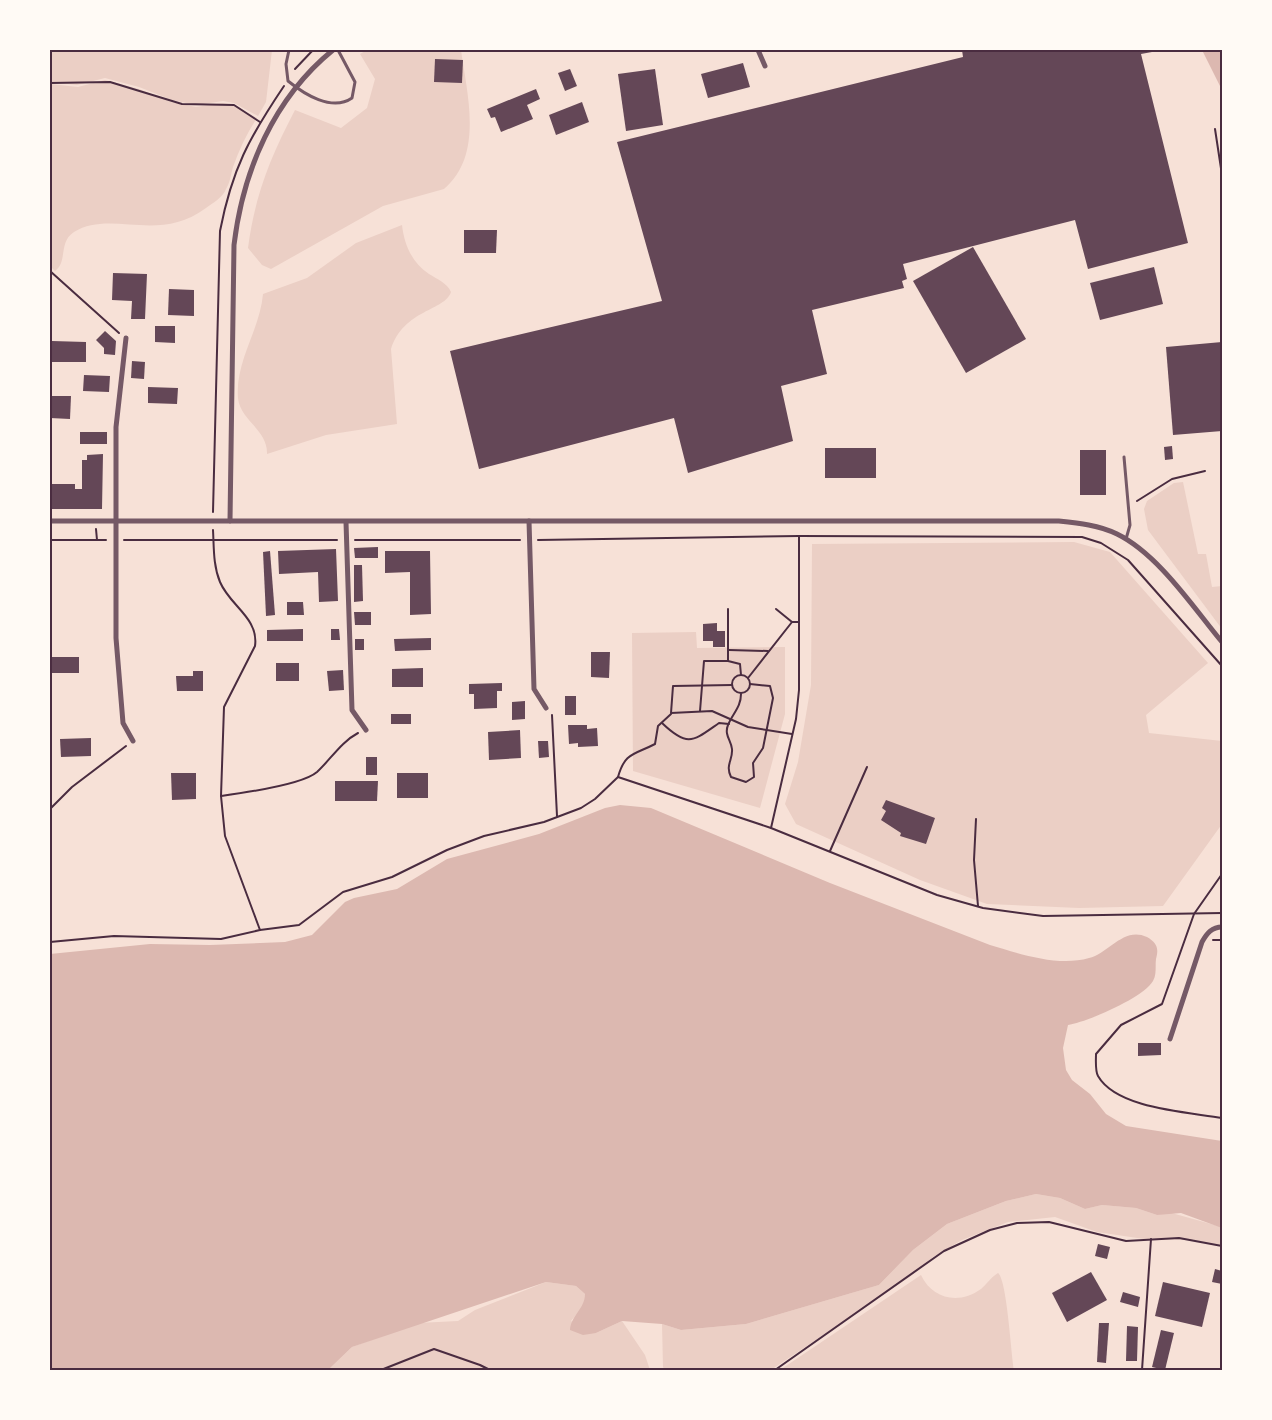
<svg xmlns="http://www.w3.org/2000/svg" width="1272" height="1420" viewBox="0 0 1272 1420" font-family="Raleway,sans-serif">
<rect width="100%" height="100%" fill="#f7e1d7"/>
<g fill="#ebcfc5">
<polygon points="50,50 272,50 266,102 258,116 234,103 223,101 196,105 172,100 139,87 105,78 77,85 50,82"/>
<path d="M 367,50 L 461,50 C 467,94 484,155 444,189 L 383,206 L 271,269 L 262,265 L 248,248 C 255,195 270,158 295,110 L 341,128 L 367,108 L 375,79 L 360,54 Z"/>
<path d="M 105,80 L 139,89 L 171,102 L 196,107 L 223,103 L 234,105 L 257,118 C 247,133 239,150 233,167 C 231,174 230,183 226,189 C 223,197 213,203 206,208 C 158,244 111,209 74,232 C 58,242 68,262 55,271 L 50,266 L 50,84 L 78,87 Z"/>
<path d="M 402,225 C 404,244 412,263 429,274 C 437,279 447,283 451,292 C 445,311 404,309 391,349 L 397,424 L 326,435 L 267,454 C 268,430 240,420 238,398 C 235,361 260,330 263,294 L 307,278 L 356,243 Z"/>
<polygon points="1183,482 1198,554 1206,554 1212,587 1222,586 1222,629 1148,530 1144,509 1147,501 1174,483"/>
<polygon points="1074,542 1110,552 1208,663 1146,715 1149,733 1222,741 1222,824 1163,906 1079,908 987,904 920,880 796,824 785,804 798,762 811,685 812,544"/>
<polygon points="696,632 697,648 785,647 785,714 760,808 633,771 632,633"/>
<polygon points="1036,1194 1060,1198 1085,1209 1102,1205 1136,1208 1157,1215 1168,1212 1222,1227 1222,1246 1192,1240 1144,1239 1097,1232 1055,1217 1008,1222 962,1240 933,1257 911,1276 771,1370 665,1370 663,1367 662,1324 681,1330 746,1324 879,1285 913,1250 947,1224 1006,1201"/>
<path d="M 998,1273 C 1007,1280 1011,1353 1014,1370 L 780,1370 L 921,1275 C 932,1299 959,1305 981,1289 C 987,1284 991,1277 998,1273 Z"/>
<polygon points="546,1282 576,1286 585,1294 585,1304 571,1321 596,1333 622,1321 645,1355 650,1370 328,1370 352,1347 418,1323 458,1321 475,1310"/>
</g>
<g fill="#dcb8b0">
<polygon points="1202,50 1222,50 1222,90"/>
<path d="M 620,805 L 651,808 L 830,883 L 990,945 C 1020,954 1058,967 1089,958 C 1109,953 1124,926 1147,937 C 1157,943 1159,948 1156,959 C 1155,966 1157,974 1153,981 C 1143,998 1087,1022 1068,1025 L 1063,1048 L 1066,1070 L 1072,1080 L 1090,1094 L 1106,1114 L 1126,1126 L 1222,1141 L 1222,1228 L 1181,1213 L 1157,1215 L 1136,1208 L 1102,1205 L 1085,1209 L 1060,1198 L 1036,1194 L 1006,1201 L 947,1224 L 913,1250 L 879,1285 L 746,1324 L 681,1330 L 662,1324 L 622,1321 L 596,1333 L 583,1335 L 570,1330 C 571,1315 585,1309 585,1294 L 576,1286 L 546,1282 L 352,1347 L 328,1370 L 50,1370 L 50,954 L 150,944 L 210,945 L 285,942 L 312,935 L 345,902 L 354,898 L 397,889 L 447,859 L 539,834 L 605,808 Z"/>
</g>
<g fill="#644757">
<polygon points="962,50 1151,50 1152,52 1141,54 1188,243 1088,269 1075,220 903,264 907,279 902,281 904,288 812,310 827,374 781,386 793,441 688,473 674,418 479,469 450,351 662,301 617,142 963,57"/>
<polygon points="435,59 463,60 462,83 434,82"/>
<polygon points="743,63 750,87 708,98 701,74"/>
<polygon points="570,69 577,86 565,91 558,73"/>
<polygon points="655,69 663,125 626,131 618,74"/>
<polygon points="536,89 540,99 527,105 533,119 501,132 495,117 491,118 487,109"/>
<polygon points="582,102 589,122 556,135 549,115"/>
<polygon points="464,230 497,230 496,253 464,253"/>
<polygon points="973,247 1026,339 966,373 913,281"/>
<polygon points="1154,267 1163,304 1100,320 1090,283"/>
<polygon points="113,273 147,274 145,319 131,319 132,301 112,300"/>
<polygon points="169,289 194,290 194,316 168,315"/>
<polygon points="155,326 175,326 175,343 155,342"/>
<polygon points="105,331 116,341 115,355 104,354 104,348 96,340"/>
<polygon points="52,341 86,342 86,362 51,362"/>
<polygon points="1222,342 1222,431 1173,435 1166,347"/>
<polygon points="132,361 145,362 144,379 131,378"/>
<polygon points="84,375 110,376 109,392 83,391"/>
<polygon points="148,387 178,388 177,404 148,403"/>
<polygon points="50,396 71,396 70,419 50,418"/>
<rect x="80" y="432" width="27" height="12"/>
<polygon points="1172,446 1173,459 1165,460 1164,447"/>
<rect x="825" y="448" width="51" height="30"/>
<rect x="1080" y="450" width="26" height="45"/>
<polygon points="103,454 102,509 50,509 50,484 75,484 75,489 82,489 82,460 87,460 87,455"/>
<polygon points="378,547 378,558 355,558 354,548"/>
<polygon points="336,549 338,601 319,602 318,572 279,574 278,551"/>
<polygon points="270,551 275,615 266,616 263,552"/>
<polygon points="385,551 430,551 431,614 410,615 410,572 385,573"/>
<polygon points="354,565 362,565 363,601 354,602"/>
<polygon points="287,602 303,602 304,615 287,615"/>
<polygon points="354,612 371,612 371,625 355,625"/>
<polygon points="717,623 717,631 725,631 725,647 713,647 713,641 703,641 703,624"/>
<polygon points="303,629 303,641 267,641 267,630"/>
<polygon points="331,629 339,629 340,640 331,640"/>
<polygon points="431,638 431,650 395,651 394,639"/>
<rect x="355" y="639" width="9" height="11"/>
<polygon points="591,652 610,652 609,678 591,677"/>
<rect x="50" y="657" width="29" height="16"/>
<rect x="276" y="663" width="23" height="18"/>
<polygon points="423,668 423,687 392,687 392,669"/>
<polygon points="343,670 344,690 329,691 327,671"/>
<polygon points="193,671 203,671 203,691 177,691 176,676 193,676"/>
<polygon points="502,683 502,691 497,691 497,708 474,709 474,694 469,694 469,684"/>
<rect x="565" y="696" width="11" height="19"/>
<polygon points="525,701 525,719 512,720 512,702"/>
<rect x="391" y="714" width="20" height="10"/>
<polygon points="568,725 587,725 587,729 597,728 598,746 578,747 578,743 569,744"/>
<polygon points="520,730 521,758 489,760 488,732"/>
<polygon points="91,738 91,756 61,757 60,739"/>
<polygon points="538,741 548,741 549,757 539,758"/>
<rect x="366" y="757" width="11" height="18"/>
<polygon points="171,773 196,773 196,799 172,800"/>
<rect x="397" y="773" width="31" height="25"/>
<polygon points="335,781 378,781 377,801 335,801"/>
<polygon points="886,800 935,818 926,844 900,836 901,833 881,820 886,811 882,808"/>
<polygon points="1138,1043 1161,1043 1161,1055 1138,1056"/>
<polygon points="1098,1244 1110,1247 1107,1259 1095,1256"/>
<polygon points="1215,1269 1222,1271 1222,1284 1212,1282"/>
<polygon points="1091,1272 1107,1300 1067,1322 1052,1293"/>
<polygon points="1163,1282 1210,1293 1202,1327 1155,1316"/>
<polygon points="1123,1292 1140,1297 1138,1307 1120,1302"/>
<polygon points="1099,1323 1109,1323 1106,1363 1097,1362"/>
<polygon points="1127,1326 1138,1327 1137,1361 1126,1361"/>
<polygon points="1161,1330 1174,1333 1165,1370 1152,1367"/>
</g>
<g fill="none" stroke-linecap="round" stroke-linejoin="round">
<g stroke="#4a2c40" stroke-width="2">
<polyline points="295,69 313,50"/>
<polyline points="50,83 110,82 182,104 234,105 260,122"/>
<polyline points="1215,129 1222,175"/>
<polyline points="50,271 119,333"/>
<polyline points="1137,501 1172,479 1205,471"/>
<path d="M 213,512 L 220,231 C 232,169 249,138 284,86"/>
<polyline points="96,529 97,540"/>
<path d="M 213,530 C 214,547 213,565 220,582 C 230,606 259,618 255,646 L 224,707 L 221,796 L 225,836 L 260,930 L 299,925 L 343,892 L 392,877 L 447,850 L 484,836 L 544,822 L 581,808 L 595,799 L 618,777 L 771,828 L 937,895 L 983,908 L 1043,916 L 1222,913"/>
<polyline points="50,540 106,540"/>
<polyline points="124,540 337,540"/>
<polyline points="355,540 520,540"/>
<polyline points="538,540 799,536 1082,537 1101,543 1128,560 1222,666"/>
<polyline points="776,609 792,622 799,622"/>
<polyline points="729,650 768,651"/>
<polyline points="728,661 740,664 741,675"/>
<circle cx="741" cy="684" r="9"/>
<polyline points="748,678 792,622"/>
<polyline points="732,685 673,686 671,713 712,711 748,727 792,734"/>
<path d="M 741,694 C 741,707 733,713 728,725 C 724,735 731,740 732,749 C 733,760 725,765 731,777 L 746,782 L 754,777 L 753,763 L 763,748 L 773,698 L 770,686 L 750,684"/>
<polyline points="700,711 704,661 728,661 728,609"/>
<polyline points="552,715 557,816"/>
<path d="M 662,723 C 688,748 693,741 719,723 L 729,724"/>
<path d="M 618,777 C 625,752 634,755 655,744 L 658,726 L 671,714"/>
<path d="M 221,796 C 243,793 302,785 317,772 C 331,759 341,742 358,733"/>
<polyline points="50,809 72,787 126,746"/>
<polyline points="976,819 974,860 978,906"/>
<polyline points="771,828 796,719 799,690 799,537"/>
<polyline points="830,851 867,767"/>
<path d="M 1222,874 L 1194,914 L 1162,1004 L 1121,1025 L 1096,1054 C 1096,1060 1095,1071 1098,1076 C 1117,1109 1188,1112 1222,1118"/>
<polyline points="1213,940 1222,940"/>
<polyline points="50,942 114,936 221,939 260,930"/>
<polyline points="381,1370 434,1349 480,1365 490,1370"/>
<polyline points="775,1370 944,1251 990,1230 1017,1223 1049,1222 1126,1241 1179,1238 1222,1246"/>
<polyline points="1142,1370 1151,1239"/>
</g>
<g stroke="#755966" stroke-width="3">
<path d="M 289,50 L 286,64 L 288,81 C 304,94 332,112 352,98 L 355,82 L 338,50"/>
<polyline points="1124,457 1130,525 1126,539"/>
</g>
<g stroke="#755966" stroke-width="5">
<polyline points="758,50 765,66"/>
<polyline points="126,338 116,427 116,638 123,723 133,741"/>
<path d="M 50,521 L 1058,521 C 1078,523 1099,525 1117,534 C 1158,554 1193,607 1222,642"/>
<path d="M 230,521 L 234,245 C 243,170 274,98 333,50"/>
<polyline points="529,521 534,689 546,708"/>
<polyline points="346,522 352,710 366,730"/>
<path d="M 1170,1039 L 1202,942 C 1207,933 1212,927 1222,927"/>
</g>
</g>
<rect width="1272" height="1420" fill="none" stroke="#fffaf5" stroke-width="102"/>
<rect x="51" y="51" width="1170" height="1318" fill="none" stroke="#4a2c40" stroke-width="2"/>
</svg>
